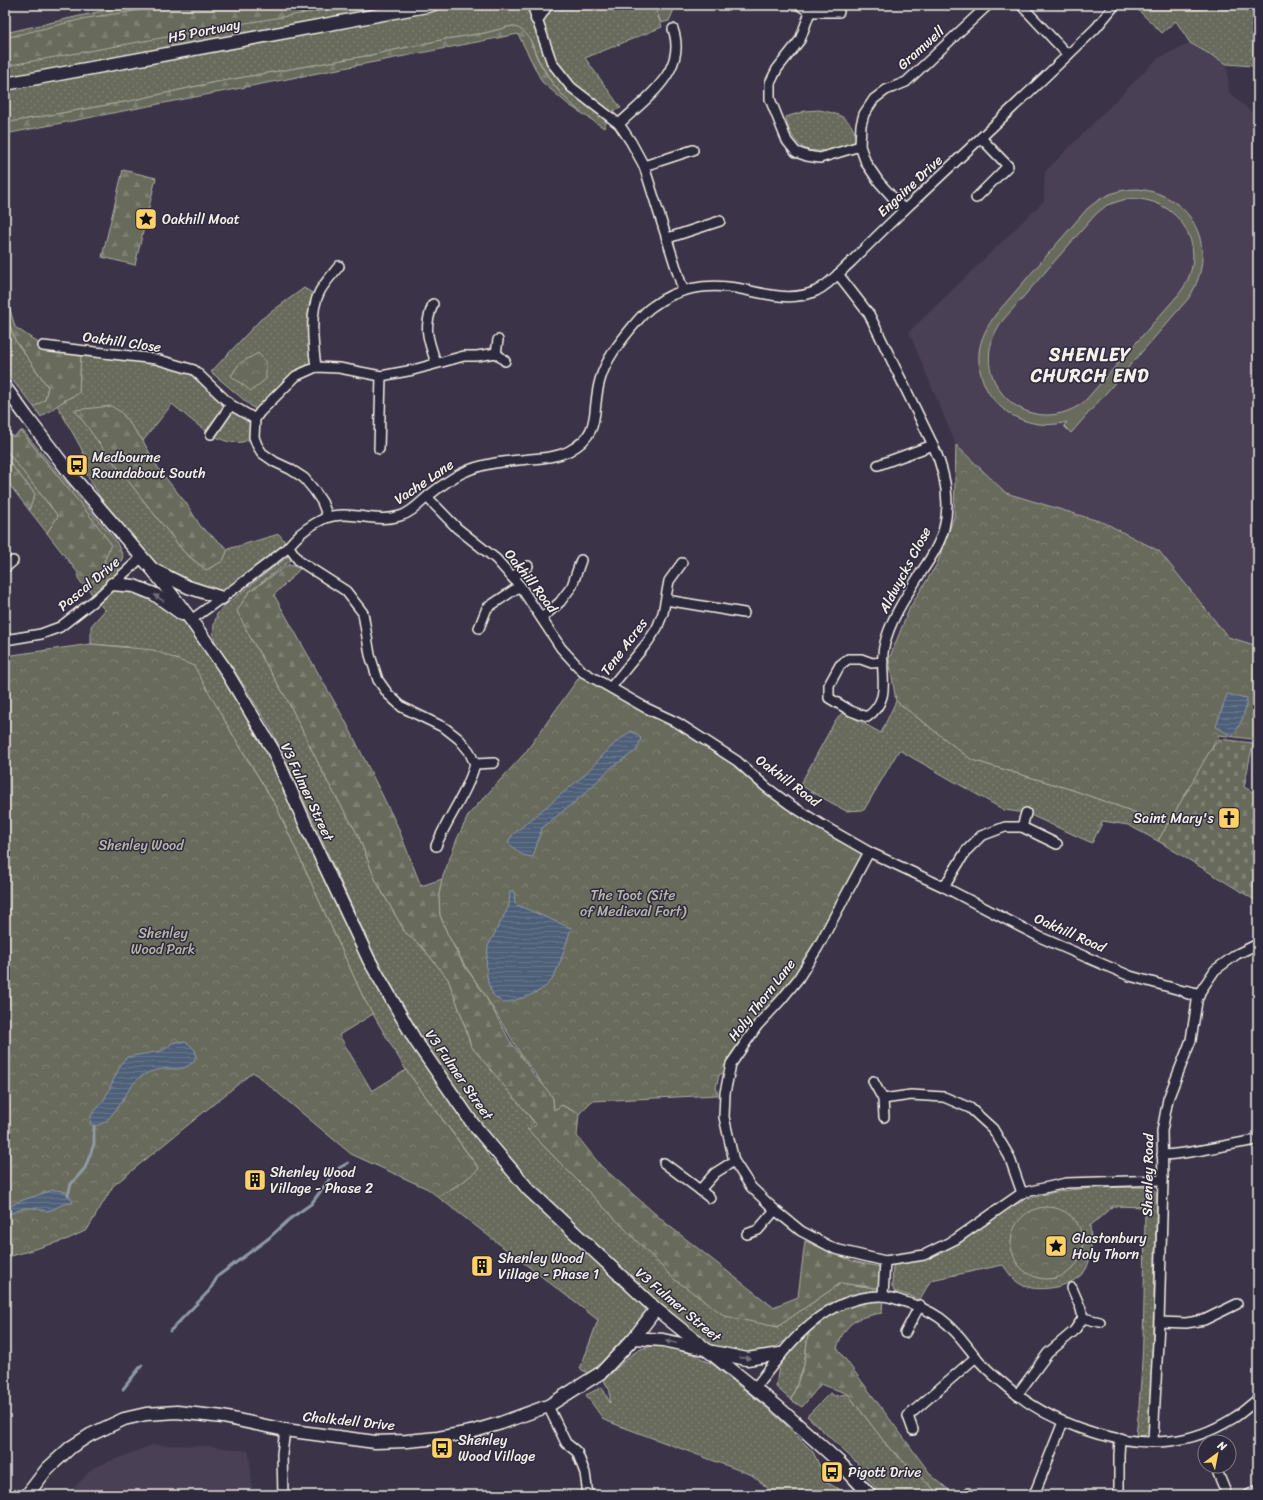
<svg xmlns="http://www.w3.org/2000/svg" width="1263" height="1500" viewBox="0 0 1263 1500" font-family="Sriracha,sans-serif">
<defs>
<pattern id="grass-dots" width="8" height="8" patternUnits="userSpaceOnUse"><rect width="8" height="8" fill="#676b5c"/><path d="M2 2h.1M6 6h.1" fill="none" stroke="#7d8173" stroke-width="1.8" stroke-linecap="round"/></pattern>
<pattern id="forest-firs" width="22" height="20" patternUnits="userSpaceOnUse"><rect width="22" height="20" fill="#676b5c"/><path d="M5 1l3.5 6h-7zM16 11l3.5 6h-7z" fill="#7d8173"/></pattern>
<pattern id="cemetery-stones" width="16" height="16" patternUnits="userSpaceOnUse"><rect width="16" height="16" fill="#676b5c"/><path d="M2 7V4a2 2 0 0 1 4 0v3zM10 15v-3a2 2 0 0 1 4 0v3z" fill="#7d8173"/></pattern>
<pattern id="park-crowns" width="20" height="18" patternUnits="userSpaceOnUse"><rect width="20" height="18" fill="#676b5c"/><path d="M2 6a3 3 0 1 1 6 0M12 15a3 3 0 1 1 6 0" fill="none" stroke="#7d8173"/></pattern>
<pattern id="water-rules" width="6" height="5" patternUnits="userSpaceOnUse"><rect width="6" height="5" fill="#4d5f78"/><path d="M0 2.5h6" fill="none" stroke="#67768b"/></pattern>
</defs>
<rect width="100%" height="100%" fill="#3b3449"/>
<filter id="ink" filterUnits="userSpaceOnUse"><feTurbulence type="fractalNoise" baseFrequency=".025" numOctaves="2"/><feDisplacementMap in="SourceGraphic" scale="8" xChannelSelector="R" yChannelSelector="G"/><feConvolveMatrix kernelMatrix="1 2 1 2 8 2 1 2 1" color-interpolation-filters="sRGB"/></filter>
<g filter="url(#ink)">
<g fill="#494057">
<polygon points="1190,43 1227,64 1229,92 1258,118 1258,646 1228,637 1159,551 1121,530 1090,518 1038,508 1006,493 956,445 909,332 1044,201 1045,172 1157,59"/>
<polygon points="152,1445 206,1446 249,1451 253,1495 67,1495 93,1468"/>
</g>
<g fill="url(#grass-dots)" stroke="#aeaea2">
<path d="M 128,5 L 532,5 L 537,19 L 546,5 L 654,5 L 662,27 L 585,58 L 621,108 C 610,111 608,117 604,128 L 580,112 L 565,98 L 551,81 L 538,59 L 530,39 L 512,26 L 485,33 L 446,39 L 371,55 L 216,82 L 130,101 L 5,123 L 5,33 Z"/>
<polygon points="1136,5 1176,5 1199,10 1201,5 1257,5 1253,66 1227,64 1190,43 1176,21 1162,33 1135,7"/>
<path d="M 819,110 C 840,114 854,118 856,142 C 834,148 805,162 792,135 C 789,129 786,124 786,117 L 805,111 Z"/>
<polygon points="304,288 314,294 311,361 257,411 211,372 260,320"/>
<polygon points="5,311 15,340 48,387 45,400 34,407 5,371"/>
<path d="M 81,351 L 156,359 L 194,370 L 255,419 L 254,437 C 251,439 246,441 242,442 C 218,447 190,418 172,404 L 143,441 L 121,412 L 92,409 L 76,410 L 107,454 L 184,552 L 206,570 L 222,561 L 228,549 L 279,534 L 289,547 L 222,598 L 188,587 L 157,565 L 100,497 L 83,468 L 88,463 L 80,446 L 57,405 L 79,393 Z"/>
<path d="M 21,431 L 23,431 L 116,541 L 123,556 L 113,584 L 134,586 L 191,620 L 273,750 L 369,960 L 473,1124 L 489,1158 L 527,1188 L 507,1157 L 478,1121 L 427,1048 L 373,952 L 271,729 L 233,668 L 216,644 L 213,635 L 214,625 L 217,614 L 224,606 L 292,553 L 295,557 L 249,592 L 250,637 L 288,701 L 326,779 L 358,835 L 376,881 L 405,932 L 423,948 L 448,979 L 461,1014 L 471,1046 L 515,1097 L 534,1123 L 527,1129 L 528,1130 L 675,1280 L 777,1327 L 841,1283 L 883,1289 L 883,1296 L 809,1328 L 804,1365 L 791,1400 L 776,1387 L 779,1366 L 793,1345 L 807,1329 L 786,1340 L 770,1351 L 747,1359 L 709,1351 L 656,1309 L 595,1376 L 580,1369 L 598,1320 L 438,1197 L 464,1181 L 479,1168 L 406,1070 L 364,999 L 276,806 L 220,713 L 129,647 L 91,644 L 91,626 L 105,610 L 95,600 L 87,586 L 99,575 L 110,544 C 83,505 51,469 21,431 Z"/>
<polygon points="5,449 58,516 47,533 29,510 35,494 5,457"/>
<polygon points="896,701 972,760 1070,789 1168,824 1158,841 1128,825 1103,821 1092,843 1026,813 1004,810 899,750 864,810 846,811 800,785 835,721 843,712 881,733"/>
<path d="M 1142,1187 L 1153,1189 L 1157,1193 L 1150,1421 L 1149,1430 L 1144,1436 L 1136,1436 C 1145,1360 1144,1283 1145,1207 L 1113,1206 L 1090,1226 C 1091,1240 1093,1255 1086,1269 C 1076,1286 1042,1293 1024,1286 C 1014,1282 1009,1273 1003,1265 L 931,1280 L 920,1299 L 894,1291 L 892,1286 L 893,1265 C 916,1262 941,1255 961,1242 C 969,1237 975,1230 982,1225 C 993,1216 1006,1209 1019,1203 C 1057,1186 1101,1188 1142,1187 Z"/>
<path d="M 664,1345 L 691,1353 L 712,1364 L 752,1396 L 782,1421 L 813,1452 L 828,1483 L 849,1495 L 776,1495 L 752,1475 L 604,1420 L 586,1395 L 602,1387 L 610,1403 L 610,1391 L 603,1379 C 616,1372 625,1357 639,1350 C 647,1346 655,1346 664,1345 Z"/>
<polygon points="830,1393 835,1396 848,1394 889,1448 940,1495 882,1495 871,1483 857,1463 807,1416"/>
</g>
<g fill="url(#forest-firs)" stroke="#aeaea2">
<polygon points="175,5 354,5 228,26 5,66 5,38 87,18"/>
<polygon points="654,5 677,5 675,7 669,21 661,23"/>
<path d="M 512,26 C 531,31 530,42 537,58 C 541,66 546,73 550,80 C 558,92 570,102 580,112 L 569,105 L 542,82 L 518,34 L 5,134 L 5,123 L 130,101 L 216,82 L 371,55 L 446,39 L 485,33 Z"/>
<polygon points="123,170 156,178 135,265 102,257"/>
<polygon points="5,291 15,327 43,346 81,351 79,393 65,400 41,417 34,407 45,400 48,387 15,340 5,311"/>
<polygon points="111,406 121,412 143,441 160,471 186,503 201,527 228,549 223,561 206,570 184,552 107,454 75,410"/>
<path d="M 5,426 L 13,437 L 21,431 C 51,469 83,505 111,544 L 99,575 L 85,588 L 78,578 L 78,573 L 47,533 L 58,516 L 5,449 Z"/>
<polygon points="5,457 35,494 29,510 5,479"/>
<polygon points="289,564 300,569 274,595 347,724 397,825 421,886 442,879 439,895 440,915 448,935 463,964 483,992 509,1039 534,1075 547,1089 553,1098 554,1109 561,1105 579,1114 577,1136 601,1166 668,1225 773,1307 798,1297 805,1241 852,1261 885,1268 883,1289 841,1283 777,1327 725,1316 674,1279 528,1130 536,1124 471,1046 461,1014 448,979 423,948 405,932 376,881 358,835 326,779 288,701 250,637 237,611 249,592"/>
<path d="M 883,1296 L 882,1313 C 856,1317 845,1323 837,1348 L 932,1476 L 955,1495 L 940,1495 L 889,1448 L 848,1394 L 821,1384 L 802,1407 L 791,1400 L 804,1365 L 809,1328 L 826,1311 Z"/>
</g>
<polygon fill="url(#cemetery-stones)" stroke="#aeaea2" points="1219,739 1253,743 1244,787 1258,795 1258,902 1158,841 1207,755"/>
<g fill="url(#park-crowns)" stroke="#aeaea2">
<polygon points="258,353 266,362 266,379 251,391 231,376 239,364"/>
<polygon points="956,445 1006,493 1105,523 1159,551 1228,637 1258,646 1258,734 1252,739 1219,735 1168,824 1070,789 972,760 896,701 889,659 910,607 937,564 954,517"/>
<polygon points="91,644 153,650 194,666 234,737 276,806 364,999 373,1014 339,1035 372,1091 406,1070 479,1169 464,1181 438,1197 428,1189 351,1154 253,1072 113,1186 87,1230 68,1239 5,1258 5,656"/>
<polygon points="583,672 678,723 766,787 869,852 818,947 746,1041 734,1050 725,1072 719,1075 716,1088 718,1095 592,1101 579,1114 562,1105 554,1110 553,1098 522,1056 483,992 464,964 448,935 440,915 439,895 442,879 457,839 469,814 525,753"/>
<circle cx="1047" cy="1243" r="36"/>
</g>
<path fill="#676b5c" stroke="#aeaea2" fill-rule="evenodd" d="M 1138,189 C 1195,195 1220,251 1188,299 L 1071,433 L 1064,426 L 1067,422 C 1022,434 976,402 979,353 C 980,339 988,325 996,314 L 1087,209 C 1103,195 1118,189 1138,189 ZM 1126,199 C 1180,194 1214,252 1178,295 L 1084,402 C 1027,444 960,376 1003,320 L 1096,214 L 1107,205 Z"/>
<g fill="url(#water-rules)" stroke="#9099a5">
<path d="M 1227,694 L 1247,698 C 1246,711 1241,726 1232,736 L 1216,727 Z"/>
<polygon points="631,731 641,738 637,750 612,767 583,795 542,828 533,857 522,855 508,843 512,835 581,778 614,744"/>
<path d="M 510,891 L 514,891 L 515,904 L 571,928 C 567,941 558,972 551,981 C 541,994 518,1000 503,1003 L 493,995 L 488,983 L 486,967 L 488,946 L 509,906 Z"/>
<path d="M 178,1041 L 188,1043 L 195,1050 L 196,1055 L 194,1062 C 190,1064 187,1067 183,1068 C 177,1070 171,1068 164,1069 C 154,1070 143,1073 136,1081 C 125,1091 108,1134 90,1124 L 91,1116 L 104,1100 L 122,1062 L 127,1057 L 161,1051 L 167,1048 L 172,1043 Z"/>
<path d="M 53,1190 C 63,1190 69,1192 73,1203 L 63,1204 L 54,1209 L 47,1211 L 33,1208 L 24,1208 L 5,1216 L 5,1209 L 20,1201 Z"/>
</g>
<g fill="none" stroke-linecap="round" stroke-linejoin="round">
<g stroke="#9099a5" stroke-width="3">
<polyline points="339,1168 348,1163"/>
<polyline points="68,1195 71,1184 85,1168 94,1144 94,1126"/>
<polyline points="270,1237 291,1218 311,1204 332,1176"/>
<polyline points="170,1331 209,1291 218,1276 269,1238"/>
<polyline points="123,1389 142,1365"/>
</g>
<g stroke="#f4f1e8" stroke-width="12">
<g id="minor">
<polyline points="532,5 552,63 571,87 619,124 631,142 644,166 683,290"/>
<polyline points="799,5 810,12"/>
<polyline points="1021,5 1068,55"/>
<polyline points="839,12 810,12 800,40 777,69 770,83 770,99 787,141 796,152 807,156 820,158 860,146"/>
<path d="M 619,124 C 645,99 688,71 673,29"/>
<polyline points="644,166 693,150"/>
<polyline points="976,198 1008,166 981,138"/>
<polyline points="904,210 879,182 866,163 860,146 861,125 864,114 874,99 886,90 906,82 988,5"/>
<polyline points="668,238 720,221"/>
<path d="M 838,274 L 869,314 L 933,445 C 945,472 951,500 944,528 C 940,544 931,558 922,571 C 908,593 889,621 884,647 C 878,673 894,698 867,717 L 851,711 L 829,698 L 829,685 L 840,665 L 848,659 L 861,659 L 872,663 L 883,662"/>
<path d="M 433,304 C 423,330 428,338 436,363"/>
<polyline points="43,346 156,359 194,370 231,405 255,419"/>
<polyline points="496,353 498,340"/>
<path d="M 316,367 C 313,345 309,311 320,291 C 325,282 333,274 339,266"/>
<polyline points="211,434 231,405"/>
<polyline points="379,449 381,376"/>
<polyline points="878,465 933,445"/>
<polyline points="427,497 457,528 496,559 520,586 561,648 583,672 646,708 678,723 737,761 766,787 789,804 822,825 869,852 944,887 1042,938 1130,976 1187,992"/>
<polyline points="328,517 322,502 314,490 304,478 290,469 275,462 262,453 257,445 254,437 255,419 260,412 296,376 316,367 339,368 381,376 413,370 464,356 477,356 496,353 505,361"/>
<path d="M 289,547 L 299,561 L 346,591 L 363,613 L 370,655 L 378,680 L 388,694 L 402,707 L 445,728 L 459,739 L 469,751 L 475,764 C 467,794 447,818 436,846"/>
<polyline points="5,568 13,561"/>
<polyline points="512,577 528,566"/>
<polyline points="666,600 744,613"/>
<polyline points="542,618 560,602 572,586 581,560"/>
<path d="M 191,620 C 223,597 254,575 285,550 C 289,546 292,542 296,538 C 304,529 315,523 325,518 C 350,509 375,524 400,516 C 411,513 419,504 428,496 C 438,488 450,479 462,473 C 482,463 507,461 530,459 C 543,458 557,457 569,451 C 603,433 591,410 600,380 C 606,359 619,343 633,326 C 639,319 645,311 653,306 C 677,288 707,283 736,288 C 763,293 790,303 816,291 C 830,284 841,271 852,261 C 868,245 885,228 902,212 C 967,151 1032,90 1096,28 L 1115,5"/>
<polyline points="479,628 487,608 520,586"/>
<polyline points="5,640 41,634 60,627 96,599 142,557"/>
<polyline points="611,687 647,643 657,628 663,613 669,581 682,563"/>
<polyline points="475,764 494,763"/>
<polyline points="1022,827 1026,813"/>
<polyline points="869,852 818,947 798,979 781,1000 757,1026 731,1064 725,1093 724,1117 734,1161 751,1187 775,1210 801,1231 835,1249 885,1261 924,1255 956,1239 1022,1193 1066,1183 1163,1180"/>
<polyline points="944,887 966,851 981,836 1005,827 1022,827 1057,844"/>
<polyline points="873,1081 883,1099 911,1095 944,1097 970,1108 993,1129 1009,1156 1022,1193"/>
<polyline points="883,1099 884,1117"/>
<path d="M 1162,1155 C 1195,1154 1226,1144 1258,1140"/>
<polyline points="664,1163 700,1190"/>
<polyline points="710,1198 700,1190 715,1173 734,1161"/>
<polyline points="747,1234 758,1230 775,1210"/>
<polyline points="1072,1288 1081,1309 1083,1318"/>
<polyline points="883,1296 885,1261"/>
<polyline points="1159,1322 1186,1323 1204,1320 1237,1304"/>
<polyline points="905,1333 920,1305"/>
<path d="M 755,1388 C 788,1345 821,1297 881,1296 C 888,1296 896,1299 902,1301 C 917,1305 927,1309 940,1318 C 954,1328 964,1342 975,1356 C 983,1366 993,1375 1003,1383 C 1045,1421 1112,1447 1170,1441 C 1191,1439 1214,1430 1232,1419 C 1241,1414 1250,1405 1258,1399"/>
<polyline points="1017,1395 1048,1353 1074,1331 1083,1318 1100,1322"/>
<polyline points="548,1406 566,1443 577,1452 585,1473 588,1495"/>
<polyline points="913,1430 908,1416 976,1357"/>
<polyline points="1153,1441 1159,1322 1163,1180 1162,1131 1168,1099 1191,1040 1198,995 1215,970 1237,954 1258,944"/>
<polyline points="1215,1466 1227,1495"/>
<polyline points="968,1493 970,1495"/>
<polyline points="283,1495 282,1454 285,1430"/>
<polyline points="1032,1495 1036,1490 1063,1422"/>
<polyline points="1119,1495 1119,1455 1120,1438"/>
<polyline points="1248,1495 1258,1490"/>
</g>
</g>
<g stroke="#f4f1e8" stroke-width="15">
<g id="tertiary">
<polyline points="537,19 546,5"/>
<polyline points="5,84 432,5"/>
<polyline points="5,387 26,416 72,476 153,570 191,620 223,666 273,750 308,830 369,960 415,1040 473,1124 528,1189 656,1309 778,1407 839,1462 870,1495"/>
<polyline points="156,571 188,587 222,598"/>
<polyline points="112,584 134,586 154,594 182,614"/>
<polyline points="1187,992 1198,995"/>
<polyline points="634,1338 663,1340 704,1349"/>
<polyline points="713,1352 747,1359 780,1354"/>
<polyline points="27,1495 47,1469 71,1447 90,1435 124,1419 146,1414 177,1412 223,1417 285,1430 375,1442 407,1441 438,1438 471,1432 501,1423 548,1406 602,1372 634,1338 656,1309"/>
</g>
</g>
<use href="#minor" stroke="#2f2a3d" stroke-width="9"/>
<use href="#tertiary" stroke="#2f2a3d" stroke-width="12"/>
</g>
<defs><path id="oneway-solid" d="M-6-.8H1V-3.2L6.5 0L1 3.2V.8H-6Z"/></defs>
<g fill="#747079">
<use href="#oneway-solid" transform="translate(159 598) rotate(-145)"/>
<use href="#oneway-solid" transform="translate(671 1342) rotate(-168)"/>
<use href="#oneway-solid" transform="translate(745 1358) rotate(5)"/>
</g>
</g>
<defs>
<g id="sight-square" transform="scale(1.15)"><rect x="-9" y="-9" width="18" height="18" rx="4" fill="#ffd166" stroke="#2f2a3d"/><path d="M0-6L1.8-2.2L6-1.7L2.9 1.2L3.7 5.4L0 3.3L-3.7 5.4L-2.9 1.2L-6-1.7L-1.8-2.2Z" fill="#111"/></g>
<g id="bus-square" transform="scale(1.15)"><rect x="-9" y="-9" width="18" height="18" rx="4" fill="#ffd166" stroke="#2f2a3d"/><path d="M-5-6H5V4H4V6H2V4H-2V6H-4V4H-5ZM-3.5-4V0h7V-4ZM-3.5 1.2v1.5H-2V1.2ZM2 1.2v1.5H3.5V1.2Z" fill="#111"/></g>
<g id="church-square" transform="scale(1.15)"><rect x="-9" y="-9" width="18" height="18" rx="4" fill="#ffd166" stroke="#2f2a3d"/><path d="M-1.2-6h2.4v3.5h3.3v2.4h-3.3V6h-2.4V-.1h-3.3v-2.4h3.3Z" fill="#111"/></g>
<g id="building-square" transform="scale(1.15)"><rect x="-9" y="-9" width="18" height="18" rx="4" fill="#ffd166" stroke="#2f2a3d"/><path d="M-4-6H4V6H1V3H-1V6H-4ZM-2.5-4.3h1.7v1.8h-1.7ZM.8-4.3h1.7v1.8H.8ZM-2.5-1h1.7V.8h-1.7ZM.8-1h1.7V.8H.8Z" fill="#111"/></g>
</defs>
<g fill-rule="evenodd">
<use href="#sight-square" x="146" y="219"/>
<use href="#bus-square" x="77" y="465"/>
<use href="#church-square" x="1229" y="818"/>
<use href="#building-square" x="255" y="1180"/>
<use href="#sight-square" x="1056" y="1246"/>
<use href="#building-square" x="482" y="1266"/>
<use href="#bus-square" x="442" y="1448"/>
<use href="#bus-square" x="832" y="1472"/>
</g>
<g text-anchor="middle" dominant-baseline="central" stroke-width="3" stroke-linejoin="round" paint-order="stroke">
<g font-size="14" fill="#f4f1e8" stroke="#2f2a3d">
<text transform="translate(204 31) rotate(-11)">H5 Portway</text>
<text transform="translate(921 48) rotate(-42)">Gramwell</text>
<text transform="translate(910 186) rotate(-43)">Engaine Drive</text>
<text transform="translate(122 342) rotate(8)">Oakhill Close</text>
<text transform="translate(424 482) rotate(-34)">Vache Lane</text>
<text transform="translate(905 570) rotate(-62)">Aldwycks Close</text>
<text transform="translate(531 581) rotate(52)">Oakhill Road</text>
<text transform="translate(89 584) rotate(-40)">Pascal Drive</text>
<text transform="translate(624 647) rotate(-53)">Tene Acres</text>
<text transform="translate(788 781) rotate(37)">Oakhill Road</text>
<text transform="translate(307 792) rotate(65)">V3 Fulmer Street</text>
<text transform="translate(1070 933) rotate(24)">Oakhill Road</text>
<text transform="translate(762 1000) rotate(-52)">Holy Thorn Lane</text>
<text transform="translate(459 1075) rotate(55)">V3 Fulmer Street</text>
<text transform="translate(1148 1175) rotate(-89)">Shenley Road</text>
<text transform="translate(678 1305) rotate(40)">V3 Fulmer Street</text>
<text transform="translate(349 1421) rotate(6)">Chalkdell Drive</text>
</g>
<g font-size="14" fill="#f4f1e8" stroke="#2f2a3d" text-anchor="start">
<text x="162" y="219">Oakhill Moat</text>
<text x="92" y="457">Medbourne<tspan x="92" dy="16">Roundabout South</tspan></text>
<text x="1214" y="818" text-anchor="end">Saint Mary's</text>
<text x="270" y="1172">Shenley Wood<tspan x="270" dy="16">Village - Phase 2</tspan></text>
<text x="1072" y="1238">Glastonbury<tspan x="1072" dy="16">Holy Thorn</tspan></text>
<text x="498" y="1258">Shenley Wood<tspan x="498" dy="16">Village - Phase 1</tspan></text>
<text x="458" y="1440">Shenley<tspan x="458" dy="16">Wood Village</tspan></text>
<text x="848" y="1472">Pigott Drive</text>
</g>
<g font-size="14" fill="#b5b5a9" stroke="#2f2a3d">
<text x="141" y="845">Shenley Wood</text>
<text x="633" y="895">The Toot (Site<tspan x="633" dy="16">of Medieval Fort)</tspan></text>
<text x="163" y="933">Shenley<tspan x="163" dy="16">Wood Park</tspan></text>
</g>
<g font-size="18" font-weight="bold" letter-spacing="1" fill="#f4f1e8" stroke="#2f2a3d">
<text x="1090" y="355">SHENLEY<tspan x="1090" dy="21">CHURCH END</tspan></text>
</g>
</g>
<rect width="1263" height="1500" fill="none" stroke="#2f2a3d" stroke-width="20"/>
<rect x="10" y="10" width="1243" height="1480" fill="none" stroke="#f4f1e8" stroke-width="1.5" filter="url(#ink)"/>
<g transform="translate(1217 1454) rotate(32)"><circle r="19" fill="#2f2a3d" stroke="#7e7a81"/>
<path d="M0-3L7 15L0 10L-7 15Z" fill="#ffd166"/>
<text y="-6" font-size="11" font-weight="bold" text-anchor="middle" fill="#f4f1e8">N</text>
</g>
</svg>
